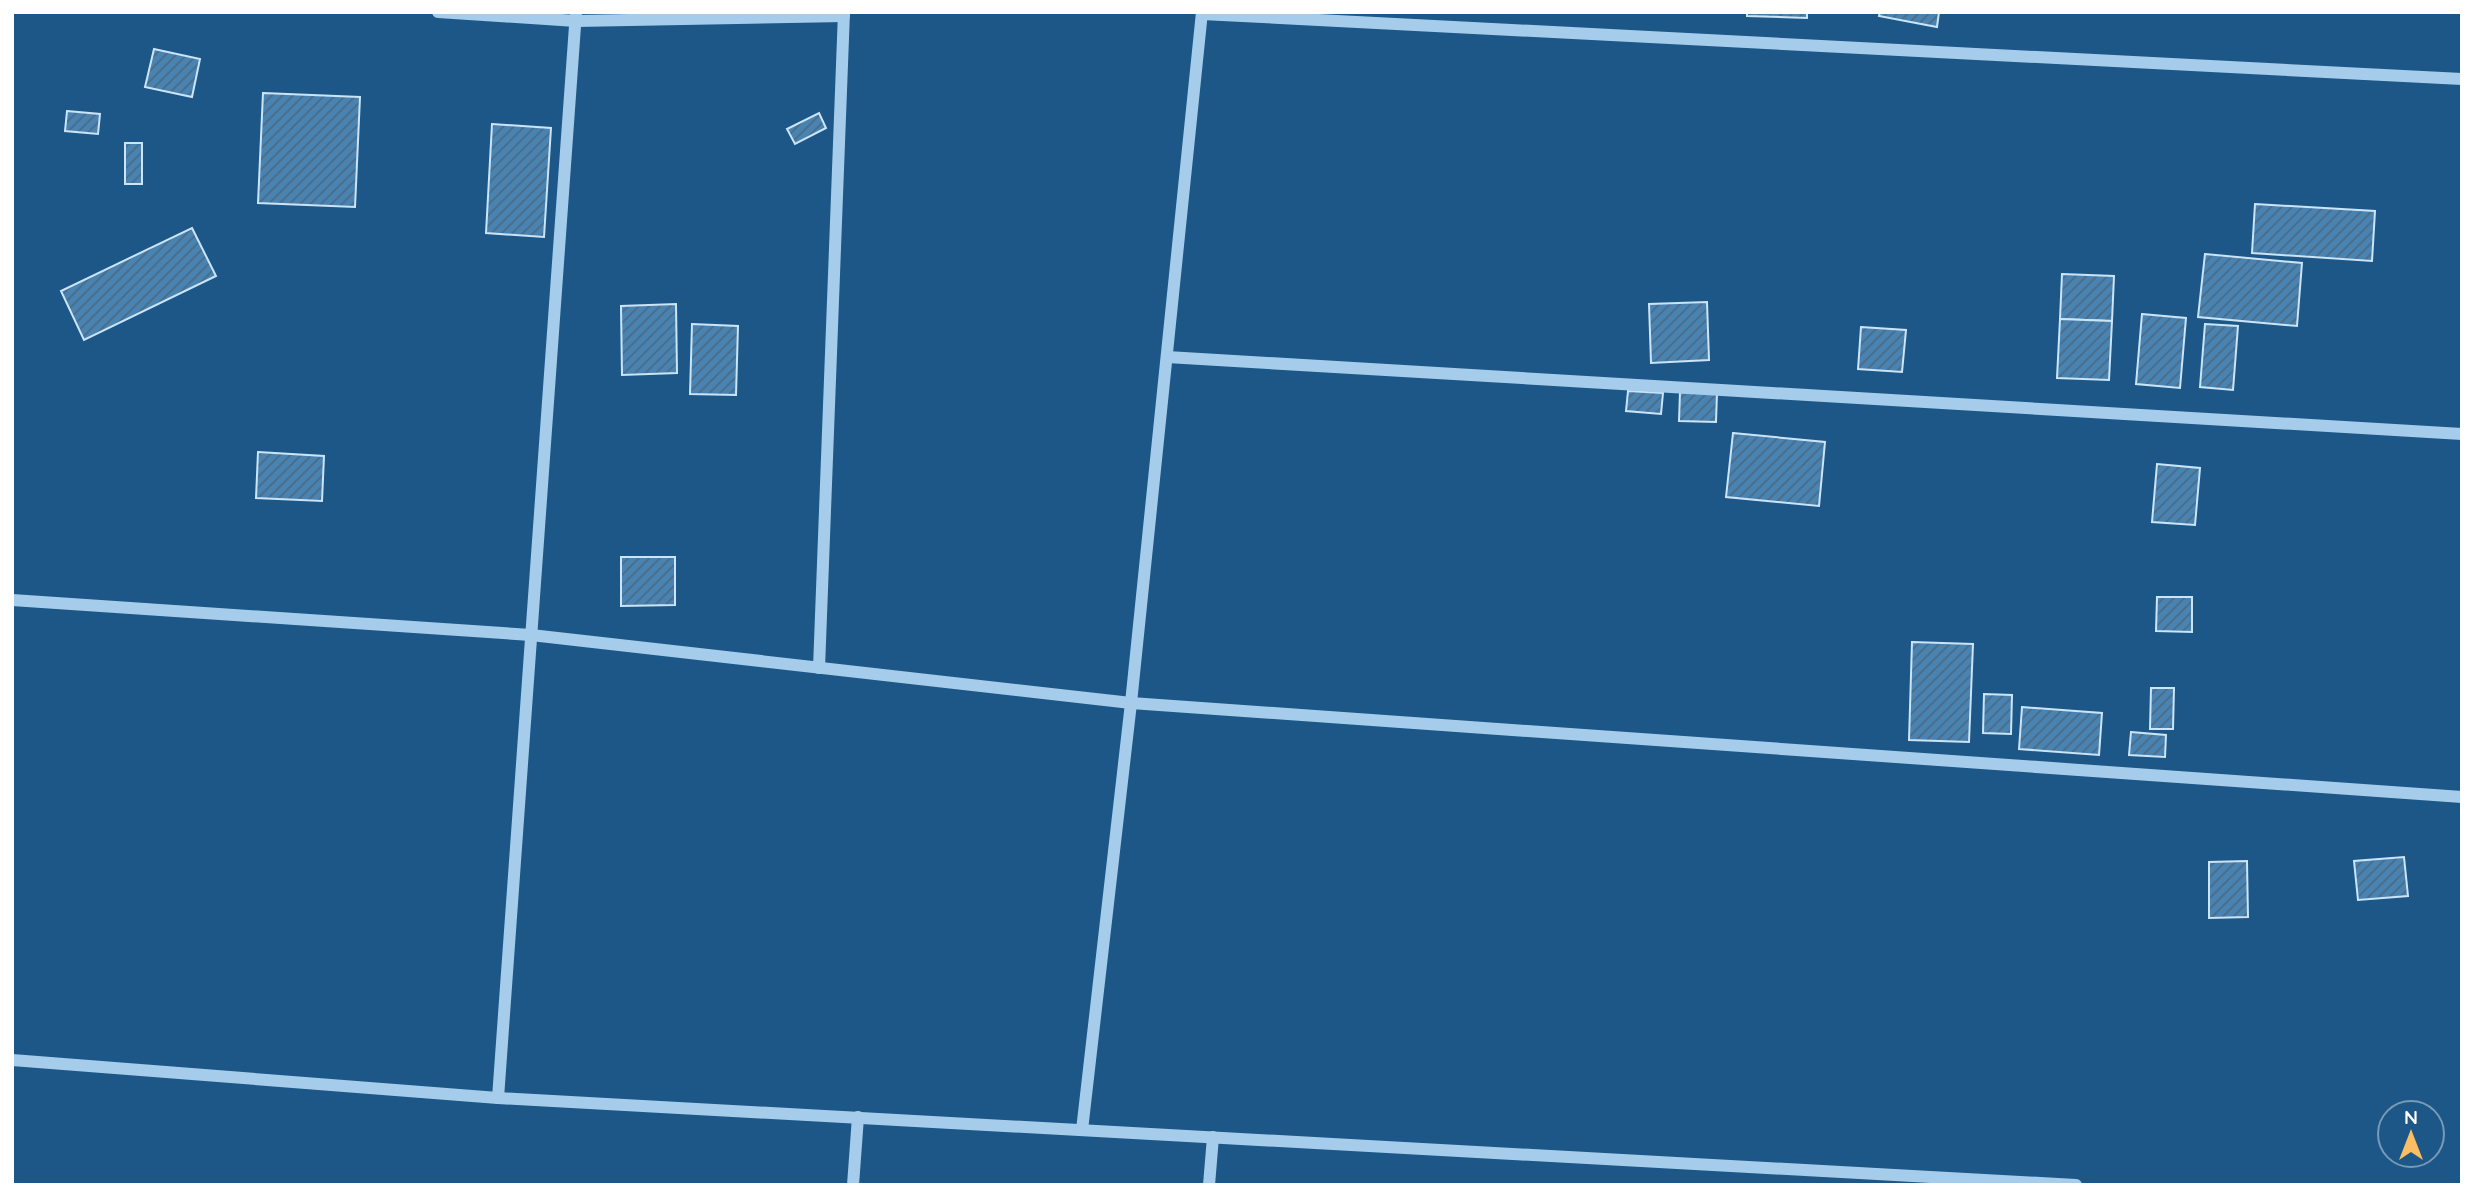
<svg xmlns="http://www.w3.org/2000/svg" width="2474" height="1197" viewBox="0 0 2474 1197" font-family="Quicksand,sans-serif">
<defs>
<pattern id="building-hatch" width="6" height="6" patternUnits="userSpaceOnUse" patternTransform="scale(1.75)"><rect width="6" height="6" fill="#4983b2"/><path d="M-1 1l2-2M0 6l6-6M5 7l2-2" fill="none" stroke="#4a6a84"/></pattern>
</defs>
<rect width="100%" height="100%" fill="#1c5787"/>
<g fill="url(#building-hatch)" stroke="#cae4f8" stroke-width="2">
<polygon points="1747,12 1807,12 1807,18 1747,16"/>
<polygon points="1880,12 1939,12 1937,27 1879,16"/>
<polygon points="154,49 200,59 192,97 145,87"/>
<polygon points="263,93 360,97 355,207 258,203"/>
<polygon points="67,111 100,114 98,134 65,131"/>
<polygon points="819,113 826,128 795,144 787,129"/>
<polygon points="492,124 551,128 544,237 486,233"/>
<rect x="125" y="143" width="17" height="41"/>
<polygon points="2255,204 2375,211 2372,261 2252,253"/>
<polygon points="192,228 216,276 84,340 61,291"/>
<polygon points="2205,254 2302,263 2297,326 2198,317"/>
<polygon points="2062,274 2114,276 2112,321 2060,319"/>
<polygon points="1707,302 1709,360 1651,363 1649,304"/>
<polygon points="676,304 677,373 622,375 621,306"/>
<polygon points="2142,314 2186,318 2180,388 2136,384"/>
<polygon points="2060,319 2112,321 2109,380 2057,378"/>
<polygon points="692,324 738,326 736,395 690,394"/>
<polygon points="2205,324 2238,326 2233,390 2200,387"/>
<polygon points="1861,327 1906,330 1902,372 1858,369"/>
<polygon points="1628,391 1663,393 1661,414 1626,411"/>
<polygon points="1680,392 1717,393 1716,422 1679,421"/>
<polygon points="1733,433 1825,442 1819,506 1726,497"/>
<polygon points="258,452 324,456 322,501 256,498"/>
<polygon points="2157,464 2200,468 2195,525 2152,522"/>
<polygon points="621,557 675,557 675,605 621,606"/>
<polygon points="2157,597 2192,597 2192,632 2156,631"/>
<polygon points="1912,642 1973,644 1969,742 1909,740"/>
<polygon points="2151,688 2174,688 2173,729 2150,729"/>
<polygon points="1984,694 2012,695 2011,734 1983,733"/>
<polygon points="2022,707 2102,713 2099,755 2019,749"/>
<polygon points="2131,732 2166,735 2165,757 2129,755"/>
<polygon points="2404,857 2408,896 2358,900 2354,861"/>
<polygon points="2247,861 2248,917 2209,918 2209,862"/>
</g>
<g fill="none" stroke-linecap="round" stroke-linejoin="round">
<g stroke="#a5cdeb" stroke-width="12">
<polyline points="438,12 576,21 844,16"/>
<polyline points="1202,14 2462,79"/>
<polyline points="1167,357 2462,434"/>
<polyline points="12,600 531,635 1131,703 2462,797"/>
<polyline points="819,668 844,12"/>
<polyline points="12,1060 498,1098 2076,1185"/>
<polyline points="498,1098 576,12"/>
<polyline points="1082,1130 1131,703 1202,12"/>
<polyline points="853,1185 858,1117"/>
<polyline points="1209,1185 1213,1137"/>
</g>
</g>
<rect width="2474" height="1197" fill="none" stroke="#ffffff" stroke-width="28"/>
<g transform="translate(2411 1134)"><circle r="33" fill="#1c5787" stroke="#779ab7" stroke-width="2"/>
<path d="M0-5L12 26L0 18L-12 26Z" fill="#fcbe62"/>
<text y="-10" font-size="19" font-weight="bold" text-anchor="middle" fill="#ffffff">N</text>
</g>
</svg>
